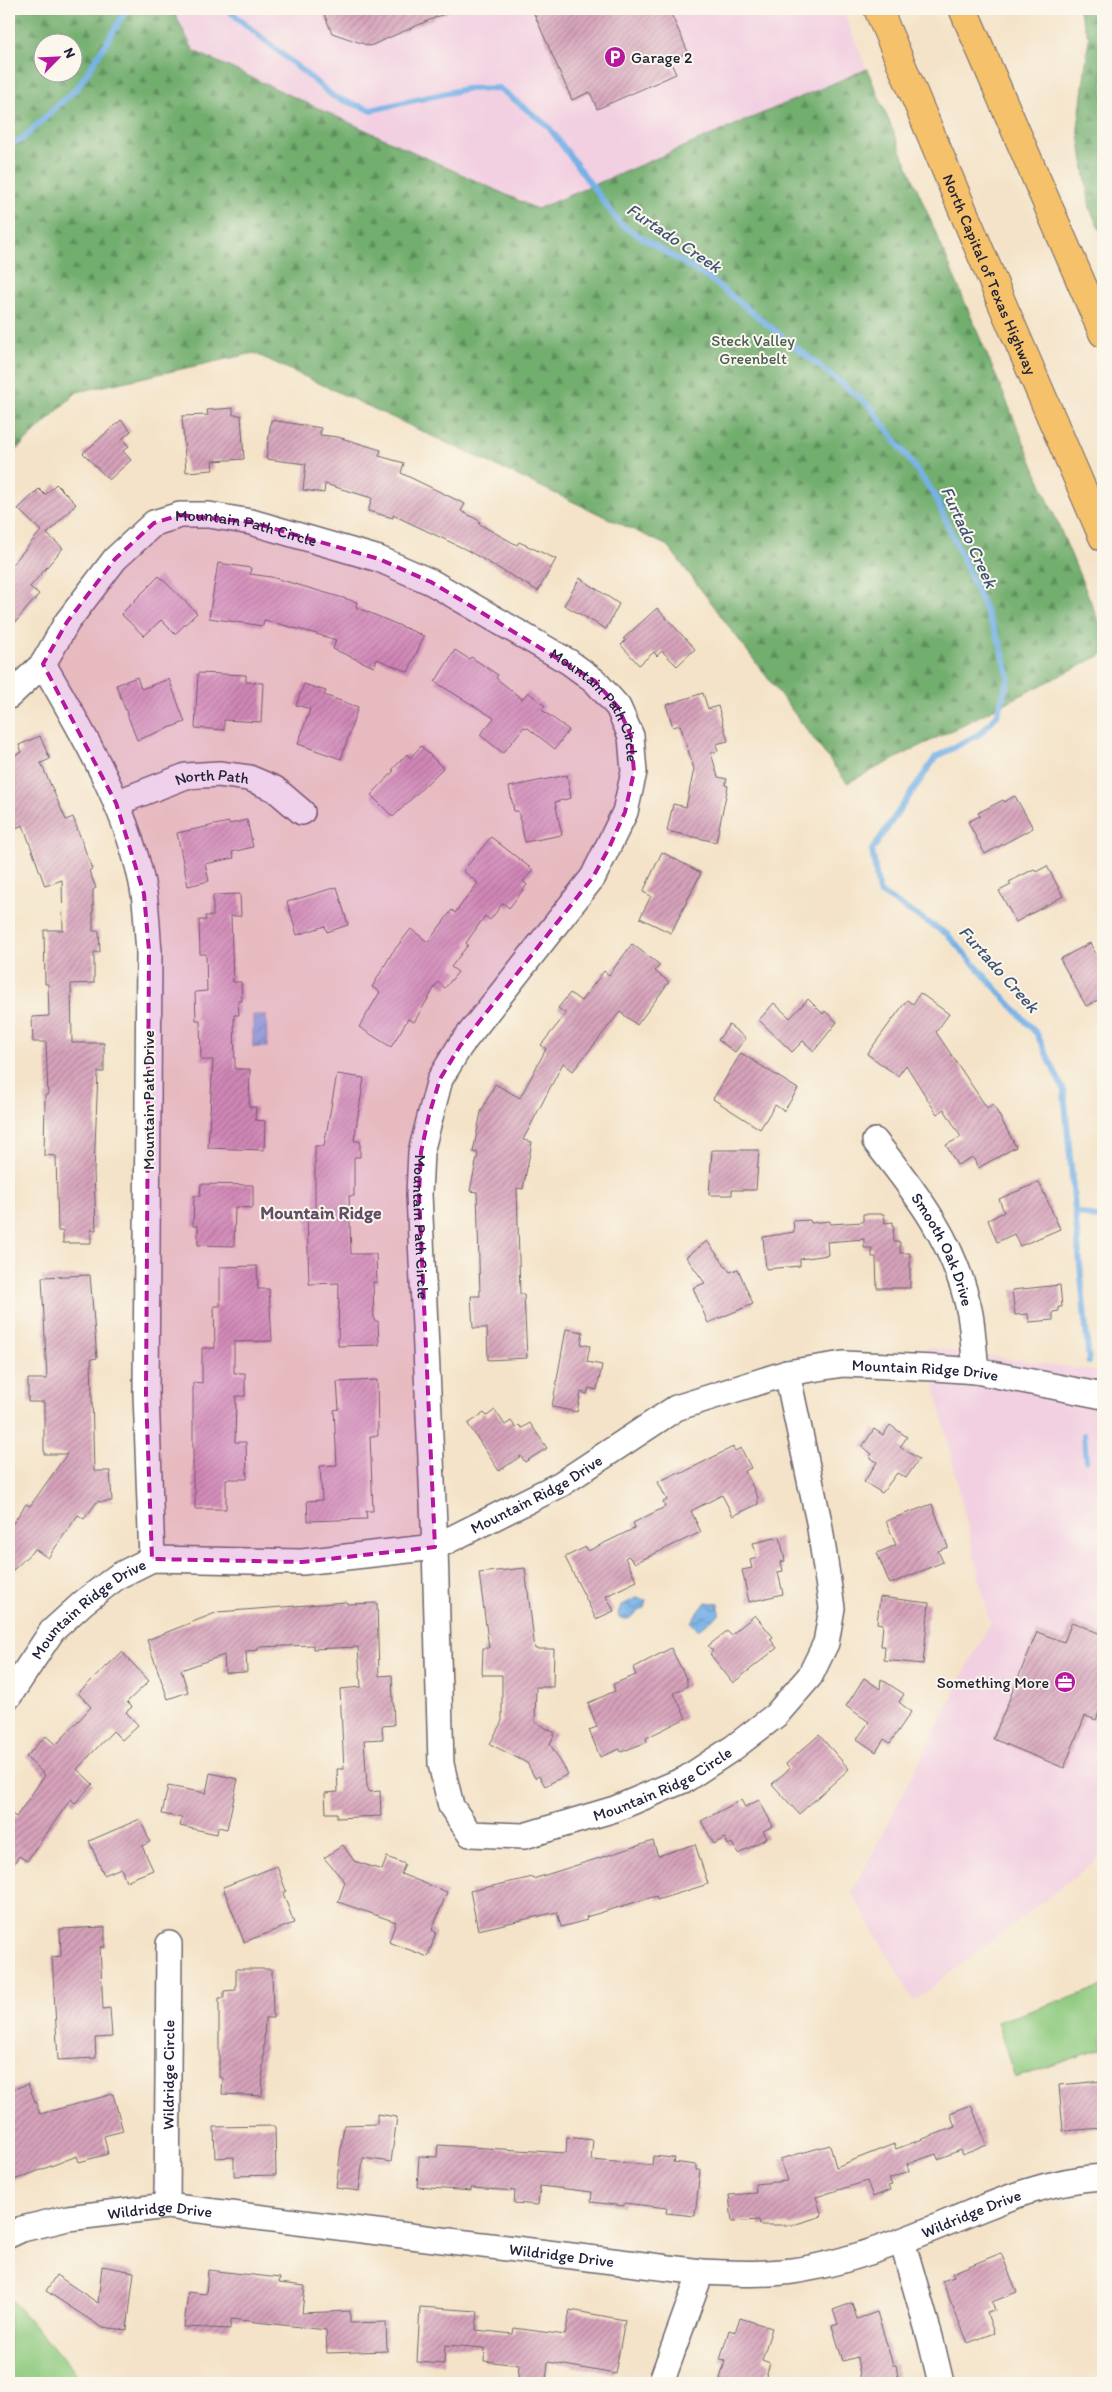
<svg xmlns="http://www.w3.org/2000/svg" width="1112" height="2392" viewBox="0 0 1112 2392" font-family="Itim,sans-serif">
<defs>
<pattern id="forest-firs" width="22" height="20" patternUnits="userSpaceOnUse" patternTransform="scale(1.25)"><rect width="22" height="20" fill="#72ae6e"/><path d="M5 1l3.5 6h-7zM16 11l3.5 6h-7z" fill="#5d8d5c"/></pattern>
<pattern id="water-waves" width="16" height="10" patternUnits="userSpaceOnUse" patternTransform="scale(1.25)"><rect width="16" height="10" fill="#76b1e7"/><path d="M0 5q4-4 8 0t8 0" fill="none" stroke="#6090bc"/></pattern>
<pattern id="building-hatch" width="6" height="6" patternUnits="userSpaceOnUse" patternTransform="scale(1.25)"><rect width="6" height="6" fill="#d7a3bb"/><path d="M-1 1l2-2M0 6l6-6M5 7l2-2" fill="none" stroke="#ae8499"/></pattern>
</defs>
<rect width="100%" height="100%" fill="#fbf7ec"/>
<filter id="ink" filterUnits="userSpaceOnUse"><feTurbulence type="fractalNoise" baseFrequency=".02" numOctaves="2"/><feDisplacementMap in="SourceGraphic" scale="10" xChannelSelector="R" yChannelSelector="G"/><feConvolveMatrix kernelMatrix="1 2 1 2 8 2 1 2 1" color-interpolation-filters="sRGB"/></filter>
<filter id="wash" filterUnits="userSpaceOnUse"><feTurbulence type="fractalNoise" baseFrequency=".0096" numOctaves="4" result="noise"/><feDisplacementMap in="SourceGraphic" scale="20" xChannelSelector="R" yChannelSelector="G"/><feGaussianBlur stdDeviation="1.12" result="paint"/><feColorMatrix in="noise" values="0 0 0 0 0 0 0 0 0 0 0 0 0 0 0 0 0 1.4 0 .05"/><feComposite in="paint" operator="in"/></filter>
<g filter="url(#wash)">
<rect width="100%" height="100%" fill="#f4e3c8"/>
<g fill="#f2cfe1">
<polygon points="172,9 842,9 867,69 537,209 194,51"/>
<polygon points="926,1347 1103,1372 1103,1855 914,2001 852,1893 990,1623"/>
</g>
<g fill="url(#forest-firs)" stroke="#4a6854" fill-rule="evenodd">
<path d="M 9,9 L 172,9 L 194,51 L 537,209 L 867,69 L 1103,631 L 1103,654 L 847,783 L 668,546 L 254,353 L 77,392 L 9,457 ZM 42,42 L 72,42 L 72,72 L 42,72 Z"/>
<polygon points="1078,9 1103,9 1103,236 1090,209 1078,128 1089,38"/>
</g>
<g fill="#8eca7f" stroke="#58765d">
<polygon points="1102,1987 1103,2048 1015,2078 997,2022"/>
<polygon points="9,2297 85,2383 9,2383"/>
</g>
<g fill="url(#water-waves)" stroke="#4c6a91">
<polygon points="253,1015 266,1015 267,1047 253,1047"/>
<polygon points="636,1598 646,1600 644,1608 628,1619 620,1619 618,1615 621,1606"/>
<polygon points="706,1602 719,1604 719,1615 698,1630 691,1622"/>
</g>
<g fill="none" stroke-linecap="round" stroke-linejoin="round">
<g stroke="#76b1e7" stroke-width="6">
<polyline points="227,9 334,97 371,110 465,89 499,88 548,126 620,224 714,282 871,407 934,494 1000,643 1009,678 997,715 981,733 936,757 872,850 879,892 947,934 1037,1034 1064,1091 1089,1362"/>
<polyline points="9,144 21,140 78,87 115,29 126,9"/>
<polyline points="1075,1212 1103,1219"/>
<polyline points="1084,1435 1086,1460"/>
</g>
</g>
<g id="blocks">
<g fill="url(#building-hatch)">
<polygon points="322,9 455,9 370,46 332,33"/>
<polygon points="532,9 669,9 688,52 670,61 676,74 597,109 590,92 572,100"/>
<polygon points="233,408 233,415 241,415 244,459 212,461 213,470 186,472 182,416 208,415 207,410"/>
<polygon points="121,420 131,431 122,439 129,446 123,451 131,460 109,480 83,453"/>
<polygon points="271,420 321,428 320,435 338,437 381,450 379,456 404,463 401,473 465,504 461,511 480,521 479,524 517,545 519,542 556,559 538,591 465,549 393,515 393,518 368,511 372,498 325,484 324,493 303,490 306,464 266,459"/>
<polygon points="56,484 76,504 47,534 63,548 30,587 39,594 9,630 9,568 41,531 18,509 39,489 45,495"/>
<polygon points="218,563 251,568 250,574 271,577 357,602 356,607 424,636 408,672 377,659 374,667 333,649 336,640 313,633 264,620 263,626 209,618"/>
<polygon points="159,576 197,613 175,634 161,620 144,636 121,614"/>
<polygon points="580,578 619,604 606,629 564,605"/>
<polygon points="657,608 695,649 677,666 662,651 657,656 654,652 639,665 621,645 626,640 623,639"/>
<polygon points="455,650 469,659 471,657 498,675 496,678 522,699 528,692 545,706 542,710 569,730 555,749 528,728 524,727 503,753 480,735 494,718 435,682"/>
<polygon points="198,673 246,675 246,682 263,683 261,722 224,720 224,730 195,728"/>
<polygon points="137,677 141,689 169,679 185,722 137,740 116,685"/>
<polygon points="304,684 326,691 324,695 358,707 341,759 298,744 310,709 296,705"/>
<polygon points="703,693 708,709 718,706 728,741 716,744 718,751 711,753 718,777 727,779 725,785 728,786 716,842 667,831 673,804 686,807 694,769 680,725 673,727 666,705"/>
<polygon points="40,736 50,759 41,763 66,820 73,817 92,869 89,871 96,888 93,890 93,931 99,931 100,952 94,952 94,983 71,984 72,1043 104,1043 104,1072 98,1072 94,1171 96,1230 91,1230 91,1243 63,1243 63,1231 58,1231 56,1156 44,1155 45,1095 48,1095 46,1042 33,1042 32,1017 49,1016 48,984 45,984 44,930 63,930 62,880 45,886 23,825 9,831 9,802 15,799 9,784 9,758 22,752 19,745"/>
<polygon points="421,746 443,768 393,817 371,795 394,771 392,770 407,754 410,758"/>
<polygon points="567,775 571,798 555,802 562,835 525,842 518,811 514,811 509,787"/>
<polygon points="1015,796 1033,828 985,854 968,822 980,816 978,813 1003,800 1004,802"/>
<polygon points="247,820 253,847 232,852 234,858 205,864 209,881 188,886 177,833 229,822 229,824"/>
<polygon points="491,837 533,870 523,881 527,885 509,908 503,903 490,920 485,916 466,943 468,945 451,967 458,972 445,988 438,982 414,1022 408,1019 391,1047 359,1027 380,992 372,987 392,953 411,929 428,942 452,910 455,913 478,883 463,871"/>
<polygon points="662,852 701,873 671,933 640,918 651,896 643,892"/>
<polygon points="1047,866 1063,896 1016,922 999,891 1011,885 1009,882 1034,869 1036,872"/>
<polygon points="337,887 348,925 327,932 325,926 297,935 287,902"/>
<polygon points="240,894 241,916 231,916 233,982 241,982 242,1001 238,1001 239,1015 234,1015 235,1069 250,1069 249,1107 256,1107 255,1120 265,1121 264,1150 208,1148 213,1060 201,1060 200,1020 196,1020 195,992 207,991 206,954 200,954 199,920 206,920 205,916 213,916 213,895"/>
<polygon points="1090,943 1103,967 1103,997 1086,1006 1060,959"/>
<polygon points="632,944 660,965 655,971 669,982 637,1025 620,1012 573,1071 563,1063 523,1140 532,1142 523,1189 517,1188 520,1294 524,1294 527,1358 488,1360 487,1328 473,1328 471,1296 480,1296 477,1192 470,1191 478,1153 473,1152 481,1112 495,1084 520,1098 546,1049 541,1045 566,1014 558,1008 570,993 581,1001 604,971 609,975"/>
<polygon points="920,993 949,1014 936,1032 987,1108 993,1104 1016,1147 978,1168 973,1157 957,1165 946,1145 961,1137 944,1109 937,1114 906,1065 898,1076 867,1054 907,1000 913,1004"/>
<polygon points="808,999 823,1014 825,1011 837,1022 814,1051 803,1041 792,1052 759,1020 774,1003 790,1018"/>
<polygon points="729,1025 746,1038 735,1052 718,1040"/>
<polygon points="741,1053 798,1089 784,1111 775,1105 760,1129 713,1099"/>
<polygon points="337,1074 364,1078 354,1141 360,1141 360,1157 354,1157 354,1196 349,1196 351,1254 376,1254 377,1282 373,1282 374,1321 378,1321 379,1345 338,1346 339,1283 309,1284 307,1216 315,1216 315,1146 324,1146"/>
<polygon points="712,1150 759,1150 756,1190 732,1190 732,1195 709,1195"/>
<polygon points="1039,1182 1060,1229 1020,1246 1014,1234 997,1242 988,1220 1004,1212 999,1199"/>
<polygon points="201,1184 253,1185 253,1208 235,1207 234,1246 198,1245 198,1226 193,1226 194,1196 200,1196"/>
<polygon points="863,1214 884,1214 885,1223 893,1222 894,1242 900,1242 900,1253 910,1253 910,1288 877,1288 876,1257 872,1257 872,1248 864,1248 864,1239 827,1242 828,1255 800,1259 800,1266 766,1269 763,1237 794,1232 793,1221 810,1220 811,1223 830,1221 830,1224 863,1222"/>
<polygon points="707,1241 730,1272 738,1269 753,1304 708,1323 693,1288 705,1283 686,1257"/>
<polygon points="257,1266 258,1289 269,1289 272,1341 234,1342 234,1373 245,1373 245,1396 236,1396 235,1442 246,1442 247,1479 226,1479 226,1509 195,1509 195,1488 193,1488 193,1382 202,1383 202,1348 215,1348 214,1306 220,1306 220,1267"/>
<polygon points="90,1275 97,1358 91,1359 94,1471 110,1471 112,1501 97,1502 84,1519 78,1515 48,1558 35,1549 9,1574 9,1529 26,1504 30,1506 67,1454 44,1454 44,1402 28,1402 28,1379 47,1379 42,1277"/>
<polygon points="1060,1285 1062,1307 1058,1307 1059,1311 1053,1312 1053,1320 1029,1322 1028,1314 1015,1315 1012,1290"/>
<polygon points="566,1329 583,1332 581,1344 590,1346 587,1362 602,1365 597,1390 589,1388 587,1394 581,1392 577,1412 552,1407"/>
<polygon points="377,1380 378,1436 370,1436 373,1511 366,1511 367,1519 308,1521 307,1501 322,1500 320,1466 337,1465 334,1410 339,1409 337,1382"/>
<polygon points="495,1410 505,1425 511,1421 516,1428 519,1425 522,1428 530,1423 547,1448 525,1462 521,1456 499,1471 468,1424 484,1413 487,1416"/>
<polygon points="890,1425 907,1437 900,1447 919,1459 906,1478 897,1473 882,1493 864,1482 877,1462 869,1457 872,1454 862,1447 874,1429 883,1435"/>
<polygon points="733,1447 735,1451 741,1448 751,1468 745,1471 758,1498 758,1504 733,1516 722,1495 691,1511 701,1532 635,1563 628,1556 625,1558 637,1581 606,1596 614,1611 596,1619 565,1557 586,1547 588,1551 635,1528 633,1523 665,1507 663,1502 667,1500 658,1482 679,1472 680,1474"/>
<polygon points="932,1504 948,1547 938,1551 943,1562 890,1584 877,1553 896,1545 886,1521"/>
<polygon points="780,1537 785,1561 781,1562 783,1571 778,1572 783,1594 749,1602 742,1570 752,1568 750,1560 757,1558 753,1543"/>
<polygon points="525,1568 535,1649 554,1649 553,1687 536,1687 535,1722 555,1733 550,1744 568,1774 545,1786 539,1776 535,1778 527,1763 490,1744 502,1721 502,1675 482,1675 483,1648 489,1648 479,1573"/>
<polygon points="880,1597 929,1603 923,1664 884,1660 885,1646 881,1646 883,1624 877,1623"/>
<polygon points="347,1602 347,1604 377,1603 379,1676 392,1675 394,1725 382,1726 383,1739 364,1740 367,1785 369,1792 380,1791 381,1816 337,1818 337,1813 326,1813 325,1793 338,1792 337,1769 344,1769 340,1689 361,1687 358,1647 313,1649 313,1645 258,1647 258,1650 246,1651 247,1672 225,1673 224,1655 181,1670 188,1692 168,1699 147,1640 218,1612"/>
<polygon points="755,1615 773,1637 770,1639 777,1648 733,1683 710,1654 713,1651 708,1646 727,1631 731,1635"/>
<polygon points="1072,1622 1103,1635 1103,1702 1096,1720 1085,1716 1064,1768 993,1739 1037,1632 1064,1642"/>
<polygon points="671,1648 687,1680 687,1686 674,1693 686,1718 646,1738 647,1742 621,1752 620,1749 600,1757 589,1730 597,1727 588,1703 615,1691 613,1684 636,1675 633,1668"/>
<polygon points="122,1652 149,1681 127,1702 132,1707 126,1712 138,1725 122,1740 113,1731 77,1769 93,1784 75,1803 71,1799 27,1861 19,1856 9,1871 9,1812 16,1817 45,1775 26,1757 46,1736 56,1745 91,1707 78,1693"/>
<polygon points="864,1678 880,1689 881,1679 904,1694 899,1702 911,1712 890,1743 884,1739 876,1752 857,1739 869,1722 846,1706"/>
<polygon points="819,1735 849,1769 799,1814 772,1784 790,1768 786,1764"/>
<polygon points="210,1773 238,1779 227,1829 218,1827 217,1834 180,1826 182,1818 162,1814 168,1786 206,1793"/>
<polygon points="741,1800 745,1807 759,1800 773,1826 763,1831 767,1838 738,1854 732,1843 728,1845 725,1838 714,1844 701,1821"/>
<polygon points="140,1819 150,1842 142,1846 153,1870 126,1881 121,1868 104,1875 89,1841"/>
<polygon points="653,1841 658,1856 695,1844 708,1884 657,1900 656,1896 586,1917 587,1920 561,1927 557,1912 478,1930 470,1891 533,1877 533,1879"/>
<polygon points="343,1845 354,1861 382,1870 387,1857 405,1864 401,1874 447,1892 432,1930 436,1932 428,1957 389,1942 396,1922 338,1902 345,1882 324,1858"/>
<polygon points="277,1866 286,1891 283,1893 294,1923 244,1942 223,1887"/>
<polygon points="105,1927 105,1947 100,1947 103,2009 110,2008 112,2037 95,2038 96,2058 58,2060 52,1957 61,1956 60,1929"/>
<polygon points="236,1969 272,1969 273,2018 265,2018 262,2096 222,2094 223,2078 219,2077 219,1998 224,1998 224,1991 236,1990"/>
<polygon points="1103,2081 1103,2128 1063,2131 1059,2085"/>
<polygon points="28,2084 40,2114 113,2094 123,2131 104,2136 108,2154 79,2162 77,2156 9,2182 9,2091"/>
<polygon points="971,2105 987,2145 962,2155 960,2150 938,2159 936,2154 907,2164 909,2171 889,2179 892,2185 888,2186 890,2190 873,2197 867,2181 816,2197 822,2216 793,2225 760,2225 759,2220 732,2222 729,2195 756,2193 755,2184 787,2181 780,2159 830,2145 836,2167 894,2144 896,2149 955,2127 950,2113"/>
<polygon points="377,2114 397,2117 391,2162 363,2158 359,2191 336,2188 344,2125 377,2124"/>
<polygon points="275,2126 276,2175 234,2176 234,2157 215,2158 214,2127"/>
<polygon points="567,2137 593,2140 591,2160 652,2165 653,2156 674,2158 673,2162 696,2165 696,2170 700,2170 695,2216 666,2213 667,2208 624,2203 624,2206 591,2202 592,2192 540,2186 538,2205 514,2203 515,2191 471,2188 471,2191 417,2187 419,2156 437,2157 438,2145 566,2153"/>
<polygon points="1001,2253 1017,2292 992,2302 995,2310 987,2313 994,2333 968,2343 942,2281 954,2277 952,2273"/>
<polygon points="102,2266 134,2272 127,2330 101,2327 46,2291 56,2275 98,2303"/>
<polygon points="208,2270 280,2278 279,2283 305,2286 302,2313 350,2311 350,2323 386,2322 387,2351 327,2353 326,2330 231,2319 230,2329 184,2327 188,2292 206,2294"/>
<polygon points="852,2303 857,2319 877,2312 893,2365 896,2365 899,2383 861,2383 857,2357 843,2361 832,2326 838,2324 833,2310"/>
<polygon points="420,2307 478,2311 476,2330 513,2334 514,2328 565,2335 570,2310 625,2320 615,2374 548,2362 546,2381 518,2378 519,2365 484,2361 485,2348 445,2345 444,2364 417,2362"/>
<polygon points="740,2318 772,2328 762,2360 770,2363 764,2383 733,2383 720,2379 725,2361 720,2360 729,2330 735,2332"/>
</g>
</g>
</g>
<g filter="url(#ink)">
<use href="#blocks" fill-opacity="0" stroke="#6c666c" stroke-width="1"/>
<g fill="none" stroke-linecap="round" stroke-linejoin="round">
<g stroke="#6c666c" stroke-width="28">
<g id="minor">
<path d="M 43,664 C 83,733 131,814 144,894 C 147,912 147,932 149,951 L 146,1394 L 152,1559"/>
<path id="s1" d="M 9,696 L 43,664 L 67,622 L 115,559 L 154,523 L 180,515 L 209,515 L 251,522 L 379,559 L 431,582 L 569,662 L 595,681 L 618,707 L 631,736 L 634,772 L 625,812 L 593,877 L 460,1046 L 440,1079 L 421,1152 L 419,1194 L 435,1547 L 441,1764 L 451,1806 L 470,1834 L 524,1836 L 615,1809 L 686,1779 L 733,1748 L 776,1715 L 810,1676 L 826,1643 L 832,1608 L 819,1522 L 787,1373"/>
<path id="s2" d="M 116,803 L 186,776 L 219,774 L 249,778 L 275,789 L 302,812"/>
<path id="s3" d="M 875,1141 C 918,1195 956,1244 970,1314 C 973,1332 974,1352 976,1371"/>
<path id="s4" d="M 9,1696 L 52,1631 L 84,1602 L 118,1576 L 152,1559 L 302,1562 L 435,1547 L 561,1484 L 676,1408 L 787,1373 L 843,1364 L 935,1368 L 976,1371 L 1103,1396"/>
<path id="s5" d="M 167,2206 L 169,1944"/>
<path id="s6" d="M 9,2235 L 22,2229 L 68,2218 L 167,2206 L 701,2272 C 731,2273 761,2275 792,2271 C 829,2266 866,2254 901,2241 C 969,2216 1030,2181 1103,2177"/>
<polyline points="902,2241 930,2337 941,2383"/>
<polyline points="661,2383 701,2272"/>
</g>
</g>
<g stroke="#6c666c" stroke-width="30">
<g id="trunk">
<path id="s7" d="M 878,9 L 1004,308 L 1103,537"/>
<polyline points="963,9 1103,333"/>
</g>
</g>
<use href="#minor" stroke="#fff" stroke-width="25"/>
<use href="#trunk" stroke="#f5c16b" stroke-width="28"/>
</g>
</g>
<path fill="#b5179e" fill-opacity="0.2" stroke="#b5179e" stroke-width="4" stroke-dasharray="10 6" stroke-linejoin="round" d="M 180,515 L 251,522 L 379,559 L 431,582 L 595,681 L 618,707 L 631,736 L 634,772 L 625,812 L 609,848 L 593,877 L 460,1046 L 440,1079 L 429,1115 L 421,1152 L 419,1194 L 435,1547 L 302,1562 L 152,1559 L 146,1394 L 149,951 L 144,894 L 116,803 L 43,664 L 67,622 L 115,559 L 154,523 Z"/>
<defs>
<g id="parking-disc" transform="scale(1.125)"><circle r="9.5" fill="#b5179e" stroke="#fbf7ec"/><path d="M-3.5-5.5H1a3.5 3.5 0 0 1 0 7H-1V5.5H-3.5ZM-1-3.4V-.6H.8a1.4 1.4 0 0 0 0-2.8Z" fill="#fff"/></g>
<g id="office-disc" transform="scale(1.125)"><circle r="9.5" fill="#b5179e" stroke="#fbf7ec"/><path d="M-6-3h4V-5.5h4V-3h4V5H-6ZM-1-4.5V-3h2v-1.5ZM-6 0V1H6V0Z" fill="#fff"/></g>
</defs>
<g fill-rule="evenodd">
<use href="#parking-disc" x="615" y="57"/>
<use href="#office-disc" x="1065" y="1682"/>
</g>
<g text-anchor="middle" dominant-baseline="central" stroke-width="4" stroke-linejoin="round" paint-order="stroke">
<g font-size="16" fill="#22223b" stroke="#fbf7ec" text-anchor="start">
<text x="631" y="57">Garage 2</text>
<text x="1049" y="1682" text-anchor="end">Something More</text>
</g>
<g font-size="16" fill="#22223b" stroke="#fbf7ec">
<text stroke="none"><textPath href="#s7" startOffset="288">North Capital of Texas Highway</textPath></text>
<text stroke="none"><textPath href="#s1" startOffset="322">Mountain Path Circle</textPath></text>
<text stroke="none"><textPath href="#s1" startOffset="728">Mountain Path Circle</textPath></text>
<text stroke="none"><textPath href="#s2" startOffset="101">North Path</textPath></text>
<text transform="translate(148 1100) rotate(-90)">Mountain Path Drive</text>
<text stroke="none"><textPath href="#s1" startOffset="1328">Mountain Path Circle</textPath></text>
<text stroke="none"><textPath href="#s3" startOffset="129">Smooth Oak Drive</textPath></text>
<text stroke="none"><textPath href="#s4" startOffset="1020">Mountain Ridge Drive</textPath></text>
<text stroke="none"><textPath href="#s4" startOffset="600">Mountain Ridge Drive</textPath></text>
<text stroke="none"><textPath href="#s4" startOffset="120">Mountain Ridge Drive</textPath></text>
<text stroke="none"><textPath href="#s1" startOffset="2145">Mountain Ridge Circle</textPath></text>
<text stroke="none"><textPath href="#s5" startOffset="131">Wildridge Circle</textPath></text>
<text stroke="none"><textPath href="#s6" startOffset="154">Wildridge Drive</textPath></text>
<text stroke="none"><textPath href="#s6" startOffset="979">Wildridge Drive</textPath></text>
<text stroke="none"><textPath href="#s6" startOffset="559">Wildridge Drive</textPath></text>
</g>
<g font-size="16" fill="#485d53" stroke="#fbf7ec">
<text x="753" y="340">Steck Valley<tspan x="753" dy="18">Greenbelt</tspan></text>
</g>
<g font-size="18" font-style="italic" fill="#3f5477" stroke="#fbf7ec">
<text transform="translate(674 238) rotate(34)">Furtado Creek</text>
<text transform="translate(969 537) rotate(65)">Furtado Creek</text>
<text transform="translate(999 969) rotate(48)">Furtado Creek</text>
</g>
<g font-size="18" font-weight="bold" fill="#614f68" stroke="#fbf7ec">
<text x="321" y="1213">Mountain Ridge</text>
</g>
</g>
<rect width="1112" height="2392" fill="none" stroke="#fbf7ec" stroke-width="30"/>
<g transform="translate(58 58) rotate(66)"><circle r="24" fill="#fbf7ec" stroke="#a4a2a5"/>
<path d="M0-4L9 19L0 12L-9 19Z" fill="#b5179e"/>
<text y="-8" font-size="14" font-weight="bold" text-anchor="middle" fill="#22223b">N</text>
</g>
</svg>
